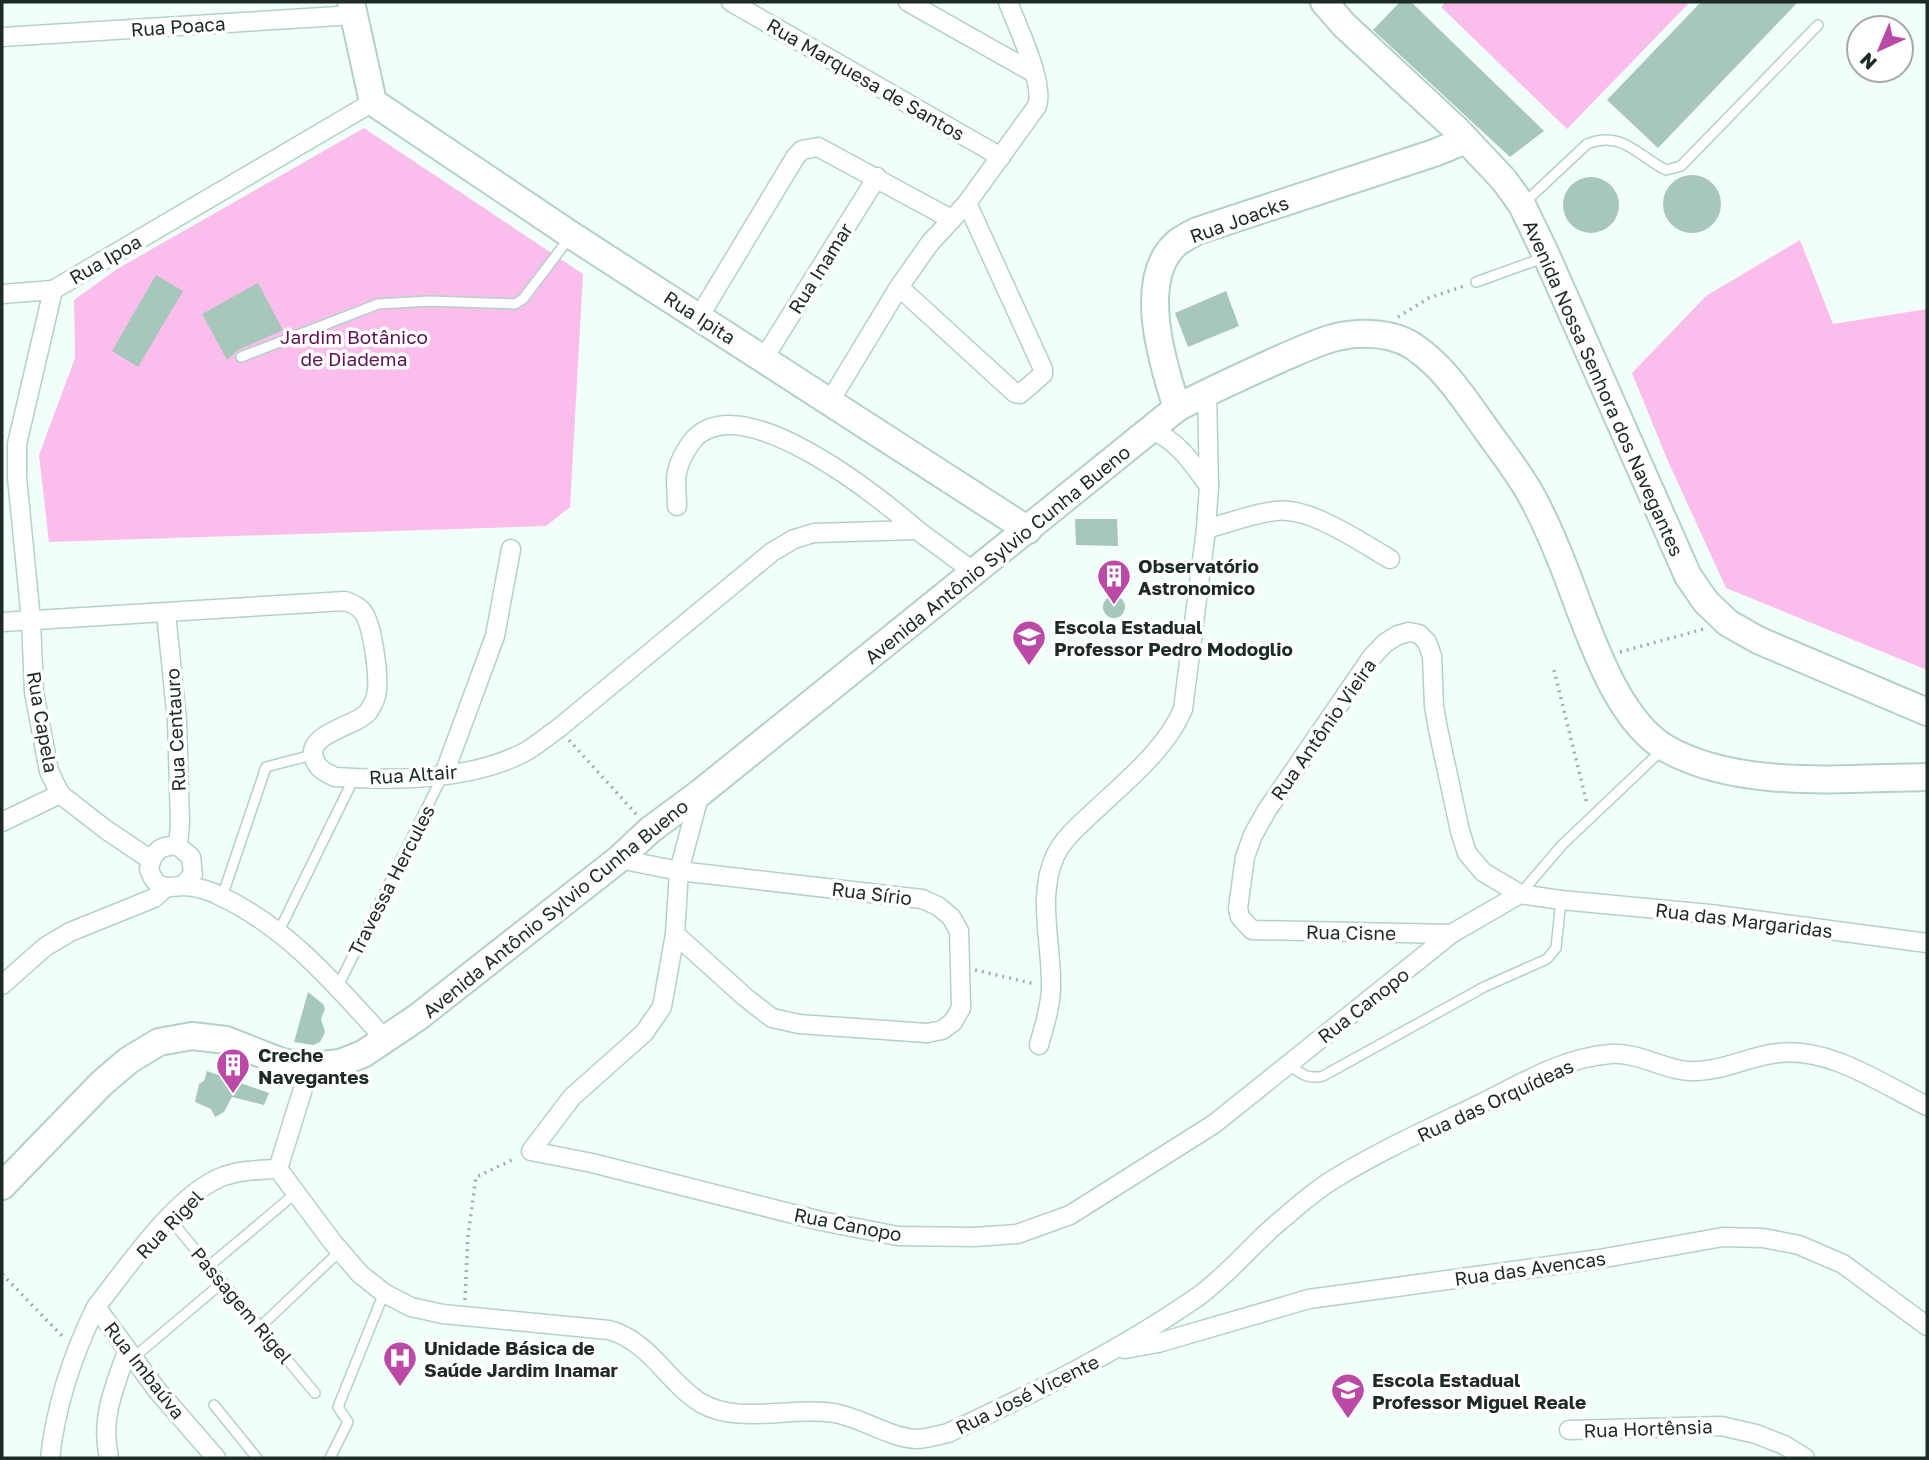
<svg xmlns="http://www.w3.org/2000/svg" width="1929" height="1460" viewBox="0 0 1929 1460" font-family="'Golos Text',sans-serif">
<rect width="100%" height="100%" fill="#f1fef9"/>
<g fill="#fabdec">
<polygon points="1446,2 1690,2 1567,129 1441,7"/>
<polygon points="364,128 583,274 570,507 546,526 49,542 39,455 75,358 74,300 117,269"/>
<polygon points="1800,240 1833,324 1927,309 1927,670 1726,588 1667,459 1632,373 1706,296"/>
</g>
<g fill="#a7c7bb">
<polygon points="1400,2 1411,2 1544,131 1510,157 1373,30"/>
<polygon points="1701,2 1798,2 1658,148 1607,100"/>
<circle cx="1692" cy="204" r="29"/>
<circle cx="1591" cy="205" r="28"/>
<polygon points="156,275 183,291 138,367 112,351"/>
<polygon points="258,283 283,330 238,350 227,360 202,314"/>
<polygon points="1226,291 1239,326 1188,347 1175,313"/>
<polygon points="1075,519 1117,519 1118,546 1076,545"/>
<circle cx="1114" cy="607" r="11"/>
<polygon points="308,992 323,1004 325,1009 321,1019 325,1032 320,1042 313,1045 294,1042"/>
<polygon points="207,1071 269,1093 264,1105 232,1097 224,1112 215,1117 211,1109 195,1102 199,1084 204,1081"/>
</g>
<g fill="none" stroke-linecap="round" stroke-linejoin="round">
<g stroke="#b2d2c6" stroke-width="12">
<g id="lane">
<path d="M 1523,204 L 1587,144 C 1622,130 1638,156 1666,170 L 1681,166 L 1818,25"/>
<polyline points="1476,282 1543,258"/>
<polyline points="241,357 378,304 429,301 515,304 523,299 570,237"/>
<polyline points="1521,893 1562,845 1663,749"/>
<polyline points="222,897 266,767 312,755"/>
<polyline points="278,933 354,778"/>
<polyline points="338,986 443,775"/>
<path d="M 1288,1064 C 1300,1073 1307,1080 1323,1076 L 1484,987 L 1547,959 L 1556,948 L 1561,900"/>
<polyline points="169,1218 315,1393"/>
<polyline points="209,1266 296,1193"/>
<polyline points="260,1327 340,1251"/>
<polyline points="133,1358 223,1282"/>
<polyline points="214,1405 257,1458"/>
<polyline points="330,1458 348,1422 338,1407 384,1293"/>
</g>
</g>
<g stroke="#b2d2c6" stroke-width="21">
<g id="street">
<polyline points="731,2 1001,157"/>
<polyline points="908,2 1034,73"/>
<polyline points="2,37 355,15"/>
<polyline points="899,287 1015,393 1020,394 1043,374 1043,369 967,203"/>
<polyline points="2,294 53,290"/>
<polyline points="699,317 796,156 802,150 818,147 951,219"/>
<polyline points="764,358 877,177"/>
<path d="M 830,401 L 899,287 L 930,243 L 967,203 L 1037,106 C 1045,83 1017,26 1008,2"/>
<path d="M 1152,430 C 1179,442 1192,463 1209,486"/>
<path d="M 677,506 C 677,497 676,488 676,479 C 677,464 684,452 693,440 C 741,385 879,497 917,530"/>
<path d="M 1206,529 C 1228,523 1252,514 1275,511 C 1310,506 1360,542 1390,559"/>
<polyline points="166,613 177,721 180,823 178,846"/>
<path d="M 2,622 L 345,601 C 352,603 358,606 363,612 C 373,626 380,680 376,696 C 375,701 371,707 369,711 C 357,727 302,733 315,761 C 319,770 327,773 335,777 C 393,781 470,780 523,753 C 535,747 547,736 559,728 L 772,552 L 794,539 L 814,533 L 917,530 L 974,572"/>
<polyline points="444,774 495,636 511,549"/>
<polyline points="700,793 679,871 675,934 662,1007 644,1033 572,1097 531,1151 592,1163 821,1221 898,1236 974,1237 1017,1234 1070,1215 1214,1124 1451,934 1520,894"/>
<polyline points="2,822 60,794"/>
<polyline points="619,859 679,871 922,899 938,906 951,917 959,931 960,967 961,1008 953,1022 942,1030 927,1033 799,1024 772,1018 745,997 675,934"/>
<polyline points="151,860 105,829 60,794 49,771 34,692 31,620 17,477 17,444 53,290 373,102"/>
<path d="M 182,886 L 193,874 L 191,857 L 178,846 C 161,844 152,852 149,869 C 156,889 163,888 182,886 C 192,886 209,890 218,895 C 286,926 335,984 384,1038"/>
<polyline points="1451,934 1252,930 1240,917 1238,908 1245,857 1253,835 1267,810 1371,658 1385,643 1398,635 1409,632 1419,634 1427,642 1432,656 1434,706 1438,729 1460,831 1467,853 1483,872 1520,894 1561,900 1710,914 1927,943"/>
<polyline points="2,985 45,947 70,932 154,898 165,888"/>
<path d="M 1039,1045 C 1044,1026 1051,1007 1051,987 C 1052,943 1036,895 1056,854 C 1063,840 1076,828 1088,817 C 1120,786 1166,751 1183,709 L 1206,529 L 1209,486 L 1207,392"/>
<path d="M 278,1169 L 334,1244 L 360,1274 L 384,1293 L 411,1307 L 443,1314 L 609,1330 C 650,1341 667,1382 701,1403 C 738,1425 793,1406 834,1413 C 863,1418 887,1437 916,1439 C 926,1439 938,1435 948,1433 C 1034,1393 1118,1352 1196,1298 C 1229,1275 1254,1241 1286,1216 C 1301,1203 1317,1189 1334,1179 C 1381,1150 1433,1127 1482,1103 C 1522,1083 1565,1057 1611,1054 C 1641,1052 1668,1073 1697,1071 C 1726,1070 1750,1056 1778,1053 C 1830,1047 1882,1084 1927,1106"/>
<path d="M 96,1307 C 127,1268 177,1193 224,1176 C 242,1170 259,1170 278,1169 L 310,1066"/>
<polyline points="1125,1349 1158,1343 1309,1299 1599,1259 1723,1237 1763,1238 1799,1245 1843,1264 1927,1326"/>
<polyline points="1569,1430 1721,1426 1756,1434 1784,1445 1805,1458"/>
<path d="M 50,1458 C 56,1404 72,1356 96,1307 L 157,1390 L 216,1458"/>
<path d="M 109,1458 C 100,1418 114,1389 127,1351"/>
</g>
</g>
<g stroke="#b2d2c6" stroke-width="30">
<g id="secondary">
<polyline points="351,2 373,102 571,235 1028,530"/>
<polyline points="1324,2 1344,25 1456,129 1504,180 1522,205 1547,257 1688,576 1706,602 1728,623 1758,640 1927,712"/>
<path d="M 1177,408 C 1163,365 1135,277 1178,242 C 1184,238 1191,234 1197,231 L 1434,153 L 1466,140"/>
<path d="M 2,1186 L 102,1083 L 129,1060 L 159,1042 L 192,1036 L 226,1040 L 282,1062 L 310,1066 L 340,1063 L 363,1054 L 418,1017 L 619,859 L 650,830 L 700,793 L 1177,408 C 1211,390 1247,374 1282,358 C 1306,348 1331,335 1357,334 C 1376,333 1397,336 1413,346 C 1443,366 1463,397 1483,425 C 1499,448 1518,471 1531,495 C 1550,529 1564,566 1577,602 C 1595,649 1621,723 1667,749 C 1741,790 1845,778 1927,777"/>
</g>
</g>
<g stroke="#a1aea9" stroke-width="3.5" stroke-dasharray="2 5" stroke-linecap="butt">
<polyline points="1398,317 1429,298 1464,286"/>
<polyline points="1620,652 1704,629"/>
<polyline points="1554,670 1587,804"/>
<polyline points="569,740 637,815"/>
<polyline points="975,970 1035,984"/>
<polyline points="2,1274 64,1338"/>
<polyline points="465,1300 468,1236 476,1177 516,1158"/>
</g>
<use href="#lane" stroke="#fff" stroke-width="9"/>
<use href="#street" stroke="#fff" stroke-width="18"/>
<use href="#secondary" stroke="#fff" stroke-width="26"/>
</g>
<defs>
<g id="building-pin" transform="scale(1.75)"><path d="M0 17L-7.5 6A9.5 9.5 0 1 1 7.5 6Z" fill="#ba4aa6" stroke="#fff"/><path d="M-4-6H4V6H1V3H-1V6H-4ZM-2.5-4.3h1.7v1.8h-1.7ZM.8-4.3h1.7v1.8H.8ZM-2.5-1h1.7V.8h-1.7ZM.8-1h1.7V.8H.8Z" fill="#fff"/></g>
<g id="school-pin" transform="scale(1.75)"><path d="M0 17L-7.5 6A9.5 9.5 0 1 1 7.5 6Z" fill="#ba4aa6" stroke="#fff"/><path d="M0-5L7-2L0 1L-7-2ZM-4 1L0 2.5L4 1V4Q0 6-4 4Z" fill="#fff"/></g>
<g id="hospital-pin" transform="scale(1.75)"><path d="M0 17L-7.5 6A9.5 9.5 0 1 1 7.5 6Z" fill="#ba4aa6" stroke="#fff"/><path d="M-5-5h3v3.5h4V-5h3V5h-3V1.5h-4V5h-3Z" fill="#fff"/></g>
</defs>
<g fill-rule="evenodd">
<use href="#building-pin" x="1114" y="576"/>
<use href="#school-pin" x="1029" y="637"/>
<use href="#building-pin" x="233" y="1065"/>
<use href="#hospital-pin" x="400" y="1358"/>
<use href="#school-pin" x="1348" y="1390"/>
</g>
<g text-anchor="middle" dominant-baseline="central" stroke-width="7" stroke-linejoin="round" paint-order="stroke">
<g font-size="19" fill="#1d2a25" stroke="#fff">
<text transform="translate(178 26) rotate(-4)">Rua Poaca</text>
<text transform="translate(866 79) rotate(30)">Rua Marquesa de Santos</text>
<text transform="translate(1239 219) rotate(-20)">Rua Joacks</text>
<text transform="translate(105 259) rotate(-30)">Rua Ipoa</text>
<text transform="translate(820 268) rotate(-58)">Rua Inamar</text>
<text transform="translate(700 317) rotate(33)">Rua Ipita</text>
<text transform="translate(1604 388) rotate(66)">Avenida Nossa Senhora dos Navegantes</text>
<text transform="translate(997 554) rotate(-39)">Avenida Antônio Sylvio Cunha Bueno</text>
<text transform="translate(43 722) rotate(80)">Rua Capela</text>
<text transform="translate(1323 729) rotate(-55)">Rua Antônio Vieira</text>
<text transform="translate(175 730) rotate(-93)">Rua Centauro</text>
<text transform="translate(413 774) rotate(-4)">Rua Altair</text>
<text transform="translate(391 880) rotate(-63)">Travessa Hercules</text>
<text transform="translate(872 893) rotate(7)">Rua Sírio</text>
<text transform="translate(555 908) rotate(-39)">Avenida Antônio Sylvio Cunha Bueno</text>
<text transform="translate(1744 920) rotate(7)">Rua das Margaridas</text>
<text transform="translate(1351 932) rotate(1)">Rua Cisne</text>
<text transform="translate(1363 1005) rotate(-38)">Rua Canopo</text>
<text transform="translate(1495 1100) rotate(-25)">Rua das Orquídeas</text>
<text transform="translate(169 1224) rotate(-46)">Rua Rigel</text>
<text transform="translate(848 1224) rotate(11)">Rua Canopo</text>
<text transform="translate(1530 1268) rotate(-8)">Rua das Avencas</text>
<text transform="translate(242 1305) rotate(50)">Passagem Rigel</text>
<text transform="translate(145 1370) rotate(52)">Rua Imbaúva</text>
<text transform="translate(1027 1394) rotate(-26)">Rua José Vicente</text>
<text transform="translate(1648 1428) rotate(-2)">Rua Hortênsia</text>
</g>
<g font-size="19" fill="#5f1253" stroke="#fff">
<text x="354" y="336">Jardim Botânico<tspan x="354" dy="22">de Diadema</tspan></text>
</g>
<g font-size="19" font-weight="bold" fill="#1d2a25" stroke="#fff" text-anchor="start">
<text x="1138" y="565">Observatório<tspan x="1138" dy="22">Astronomico</tspan></text>
<text x="1054" y="626">Escola Estadual<tspan x="1054" dy="22">Professor Pedro Modoglio</tspan></text>
<text x="258" y="1054">Creche<tspan x="258" dy="22">Navegantes</tspan></text>
<text x="424" y="1347">Unidade Básica de<tspan x="424" dy="22">Saúde Jardim Inamar</tspan></text>
<text x="1372" y="1379">Escola Estadual<tspan x="1372" dy="22">Professor Miguel Reale</tspan></text>
</g>
</g>
<rect width="1929" height="1460" fill="none" stroke="#1d2a25" stroke-width="7"/>
<g transform="translate(1880 49) rotate(224)"><circle r="33" fill="#ffffff" stroke="#a5aaa8" stroke-width="2"/>
<path d="M0-5L12 26L0 18L-12 26Z" fill="#ba4aa6"/>
<text y="-10" font-size="19" font-weight="bold" text-anchor="middle" fill="#1d2a25">N</text>
</g>
</svg>
